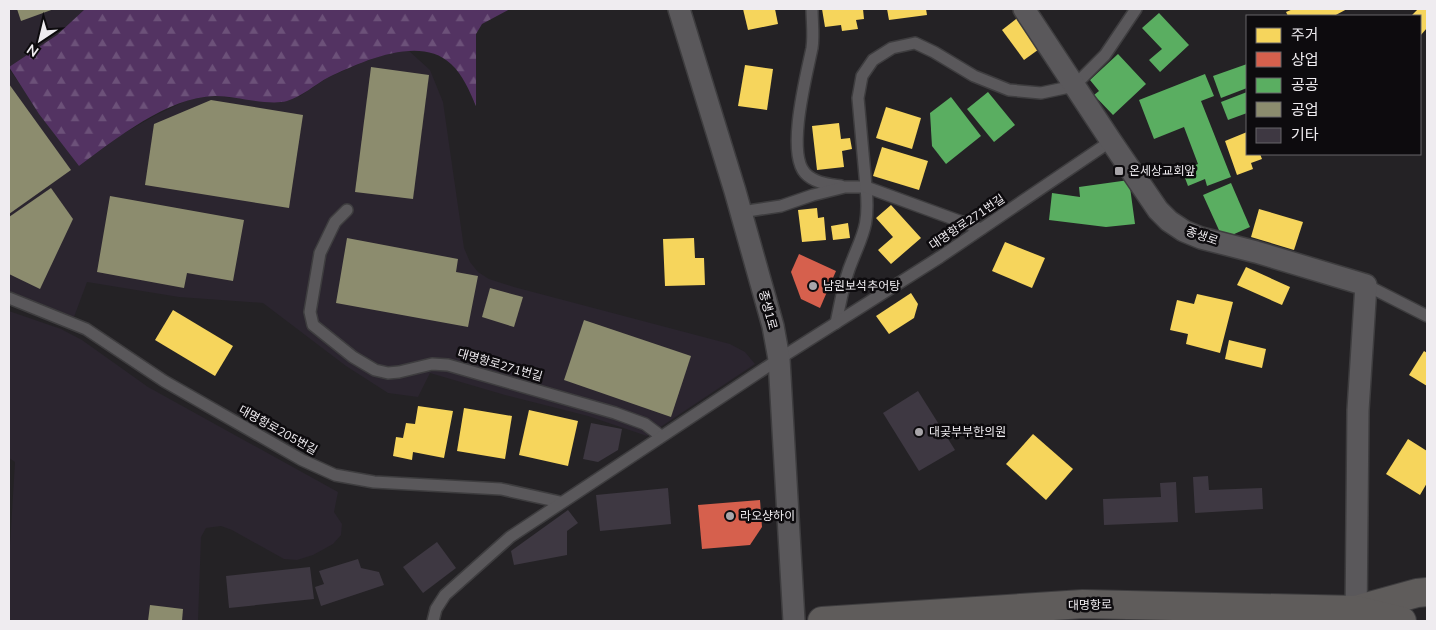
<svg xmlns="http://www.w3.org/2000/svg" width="1436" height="630" viewBox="0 0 1436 630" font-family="'Nunito Sans','Noto Sans KR',sans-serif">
<defs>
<pattern id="forest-firs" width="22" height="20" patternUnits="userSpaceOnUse" patternTransform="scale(1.25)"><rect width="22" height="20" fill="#533362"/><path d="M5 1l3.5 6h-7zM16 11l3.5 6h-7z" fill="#6c5179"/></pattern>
</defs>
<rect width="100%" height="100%" fill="#242225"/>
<g fill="#2b252f">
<polygon points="9,9 85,9 57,35 9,67"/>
<polygon points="408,50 430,70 443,102 464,248 470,262 478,272 489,279 514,287 730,344 745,352 755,364 647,436 588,416 505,395 430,373 418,397 388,393 346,366 263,303 179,297 87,282 74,317 9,291 9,69 79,166 121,135 156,115 190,99 213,96 260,100 300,96 327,78 361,63 386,54"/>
<polygon points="9,311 61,329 82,340 148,387 338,492 334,512 342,524 341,535 333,544 313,555 297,560 284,559 232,530 221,526 206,528 201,537 198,621 9,621 9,562 15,462 9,458"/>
</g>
<path fill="url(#forest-firs)" d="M 85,9 L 510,9 L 482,24 L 476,34 L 476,106 C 469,90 463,75 451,64 C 420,34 361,62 329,77 C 314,85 303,96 287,101 C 268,106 236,96 215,96 C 167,97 116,139 79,166 L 39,114 L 9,67 L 57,35 Z"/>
<g fill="#f6d55c">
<polygon points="743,9 775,9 778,24 748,30"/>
<polygon points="822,9 863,9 864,19 856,20 858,29 842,31 841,25 825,27"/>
<polygon points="887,9 926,9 927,15 889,20"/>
<polygon points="1293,9 1347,9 1334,16 1288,16 1286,12"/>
<polygon points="1418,9 1427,9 1427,28 1420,36 1420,16 1411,16"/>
<polygon points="1020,16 1042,47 1024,60 1002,30"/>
<polygon points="745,65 773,69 767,110 738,106"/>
<polygon points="886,107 921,118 912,149 876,138"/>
<polygon points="839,123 841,139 850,138 852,149 842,151 844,167 817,170 812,126"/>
<polygon points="1247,132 1247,154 1260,154 1262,159 1251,163 1253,169 1237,175 1225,141"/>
<polygon points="882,147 928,161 919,190 873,176"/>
<polygon points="891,205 921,238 891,264 878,250 893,237 876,218"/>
<polygon points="817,208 818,218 824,217 826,240 802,242 798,210"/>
<polygon points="1259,209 1303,222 1294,250 1251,237"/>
<polygon points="848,223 850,238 833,240 831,226"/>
<polygon points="694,238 695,258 704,258 705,285 665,286 663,239"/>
<polygon points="1005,242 1045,258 1032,288 992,271"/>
<polygon points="1246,267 1290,287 1282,305 1237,285"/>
<polygon points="911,293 918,304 914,318 889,334 876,316"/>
<polygon points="1197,294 1233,302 1220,353 1186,344 1188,334 1170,330 1177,300 1194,304"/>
<polygon points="173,310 233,346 215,376 155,340"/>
<polygon points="1229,340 1266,349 1262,368 1225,359"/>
<polygon points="1424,351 1427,353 1427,386 1409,375"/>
<polygon points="418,406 453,411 444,458 413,452 412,460 393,456 396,437 403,438 406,423 415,424"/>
<polygon points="464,408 512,416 505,459 457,451"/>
<polygon points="529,410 578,421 568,466 519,455"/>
<polygon points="1033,434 1073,469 1046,500 1006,464"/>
<polygon points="1408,439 1427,451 1427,483 1420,495 1386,474"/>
</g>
<g fill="#d6604d">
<polygon points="799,254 836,271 820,308 801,299 791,272"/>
<polygon points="760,500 762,527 750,545 702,549 698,505"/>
</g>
<g fill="#5aae61">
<polygon points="1159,13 1189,45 1160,72 1149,60 1162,49 1142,28"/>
<polygon points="1118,54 1146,84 1113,115 1094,95 1099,91 1090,80"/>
<polygon points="1247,64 1247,88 1221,98 1213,76"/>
<polygon points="1205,74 1214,96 1201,101 1231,177 1207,186 1205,179 1188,186 1182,170 1198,164 1184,127 1154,139 1139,100"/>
<polygon points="988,92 1015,125 994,142 967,109"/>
<polygon points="1247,92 1247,113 1228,120 1221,102"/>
<polygon points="951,97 981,136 946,164 932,146 930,113"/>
<polygon points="1129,180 1135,224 1106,227 1049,220 1052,193 1080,197 1079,187"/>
<polygon points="1231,183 1250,227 1223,239 1203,195"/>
</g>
<g fill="#8c8c6e">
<polygon points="17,9 54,9 21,21"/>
<polygon points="371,67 429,75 413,199 355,192"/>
<polygon points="9,84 71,170 9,214"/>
<polygon points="211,100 303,115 289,208 145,185 154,124"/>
<polygon points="51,188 73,219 40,289 9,274 9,217"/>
<polygon points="110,196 244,220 233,281 187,273 184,288 97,272"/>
<polygon points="347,238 458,259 456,272 478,276 468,327 336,303"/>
<polygon points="490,288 523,297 514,327 482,317"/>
<polygon points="584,320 691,356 671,417 564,380"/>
<polygon points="150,605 183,609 182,621 148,621"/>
</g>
<g fill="#3e3842">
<polygon points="918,391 955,450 919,471 883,413"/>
<polygon points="591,423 622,429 618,450 598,462 583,459"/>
<polygon points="1208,476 1209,490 1262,488 1263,509 1195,513 1193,477"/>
<polygon points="1176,482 1178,522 1104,525 1103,499 1161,497 1160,483"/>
<polygon points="668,488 671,524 600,531 596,495"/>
<polygon points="568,510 578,523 567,531 567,555 514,565 511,551"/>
<polygon points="437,542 456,568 423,593 403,567"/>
<polygon points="358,559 361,568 379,572 384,585 321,606 315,587 324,584 319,571"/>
<polygon points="310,567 314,599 229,608 226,576"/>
</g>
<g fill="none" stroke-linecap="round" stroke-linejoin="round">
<g stroke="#3e3d3f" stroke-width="14">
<g id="service">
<path d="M 812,9 C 812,21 814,35 812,48 C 807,73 786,152 805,173 C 814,183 828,184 841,186"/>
<polyline points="347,210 335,222 320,253 310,312 313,325 353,357 375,370 388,373 399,372 432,364 448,365 615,413 645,424 661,436"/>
<path d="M 741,212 L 781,206 L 813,195 L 845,187 L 866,187 C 870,228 862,234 849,269 C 843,286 840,305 836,323"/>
<polyline points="981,229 866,187 858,98 862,76 873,60 892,48 915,43 934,52 974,76 1009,90 1041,93 1074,86 1105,55 1136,9"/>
<polyline points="1366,285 1427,316"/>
<polyline points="9,298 86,329 164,381 302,460 335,475 374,482 501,489 560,502"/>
<polyline points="433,621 436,609 445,595 510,537 779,359 940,257 1111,141"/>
</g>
</g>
<g stroke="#3e3d3f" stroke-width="24">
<g id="minor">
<polyline points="679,9 735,191 773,326 779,359 794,621"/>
<polyline points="1024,9 1111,141 1158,210 1169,221 1184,231 1201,238 1256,252 1366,285 1358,410 1356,621"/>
</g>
</g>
<g stroke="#3e3d3f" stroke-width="30">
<g id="secondary">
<polyline points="1359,609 1417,593 1427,592"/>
<polyline points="822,621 1083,604 1357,610 1402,621"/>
</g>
</g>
<use href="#service" stroke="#5a585b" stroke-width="11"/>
<use href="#minor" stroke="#5a585b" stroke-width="21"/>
<use href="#secondary" stroke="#5f5c5b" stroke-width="28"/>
</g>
<g fill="#a8a5a9" stroke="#0d0b0e" stroke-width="2">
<rect x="1114" y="166" width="10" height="10" rx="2.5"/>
<circle cx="813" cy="286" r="5"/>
<circle cx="919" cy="432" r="5"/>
<circle cx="730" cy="516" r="5"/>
</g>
<g text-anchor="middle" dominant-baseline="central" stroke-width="5" stroke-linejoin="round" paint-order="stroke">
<g font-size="12" fill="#efecf0" stroke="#0d0b0e" text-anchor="start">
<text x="1129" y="171">온세상교회앞</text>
<text x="823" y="286">남원보석추어탕</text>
<text x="929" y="432">대곶부부한의원</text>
<text x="740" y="516">라오샹하이</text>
</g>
<g font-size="12" fill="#efecf0" stroke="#0d0b0e">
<text transform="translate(967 222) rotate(-34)">대명항로271번길</text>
<text transform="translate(1202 236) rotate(19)">종생로</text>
<text transform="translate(768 310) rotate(75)">종생1로</text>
<text transform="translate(500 365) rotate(16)">대명항로271번길</text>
<text transform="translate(278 430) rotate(29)">대명항로205번길</text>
<text transform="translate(1090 605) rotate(-1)">대명항로</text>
</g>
</g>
<rect width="1436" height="630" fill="none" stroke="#efecf0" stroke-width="20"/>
<rect x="1246" y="15" width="175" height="140" fill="#0d0b0e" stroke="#676568"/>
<rect x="1256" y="28" width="25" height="15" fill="#f6d55c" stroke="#676568"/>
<text x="1291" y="40" font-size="15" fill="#efecf0">주거</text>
<rect x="1256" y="52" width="25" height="15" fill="#d6604d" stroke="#676568"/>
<text x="1291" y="65" font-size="15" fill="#efecf0">상업</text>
<rect x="1256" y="78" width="25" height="15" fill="#5aae61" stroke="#676568"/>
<text x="1291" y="90" font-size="15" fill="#efecf0">공공</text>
<rect x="1256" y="102" width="25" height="15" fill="#8c8c6e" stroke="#676568"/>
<text x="1291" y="115" font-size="15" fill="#efecf0">공업</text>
<rect x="1256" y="128" width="25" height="15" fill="#3e3842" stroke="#676568"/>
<text x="1291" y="140" font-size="15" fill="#efecf0">기타</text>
<g transform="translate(40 40) rotate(215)" stroke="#0d0b0e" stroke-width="4" paint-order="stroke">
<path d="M0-4L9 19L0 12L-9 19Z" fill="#efecf0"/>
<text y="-8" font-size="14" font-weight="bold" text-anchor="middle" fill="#efecf0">N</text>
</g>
</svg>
